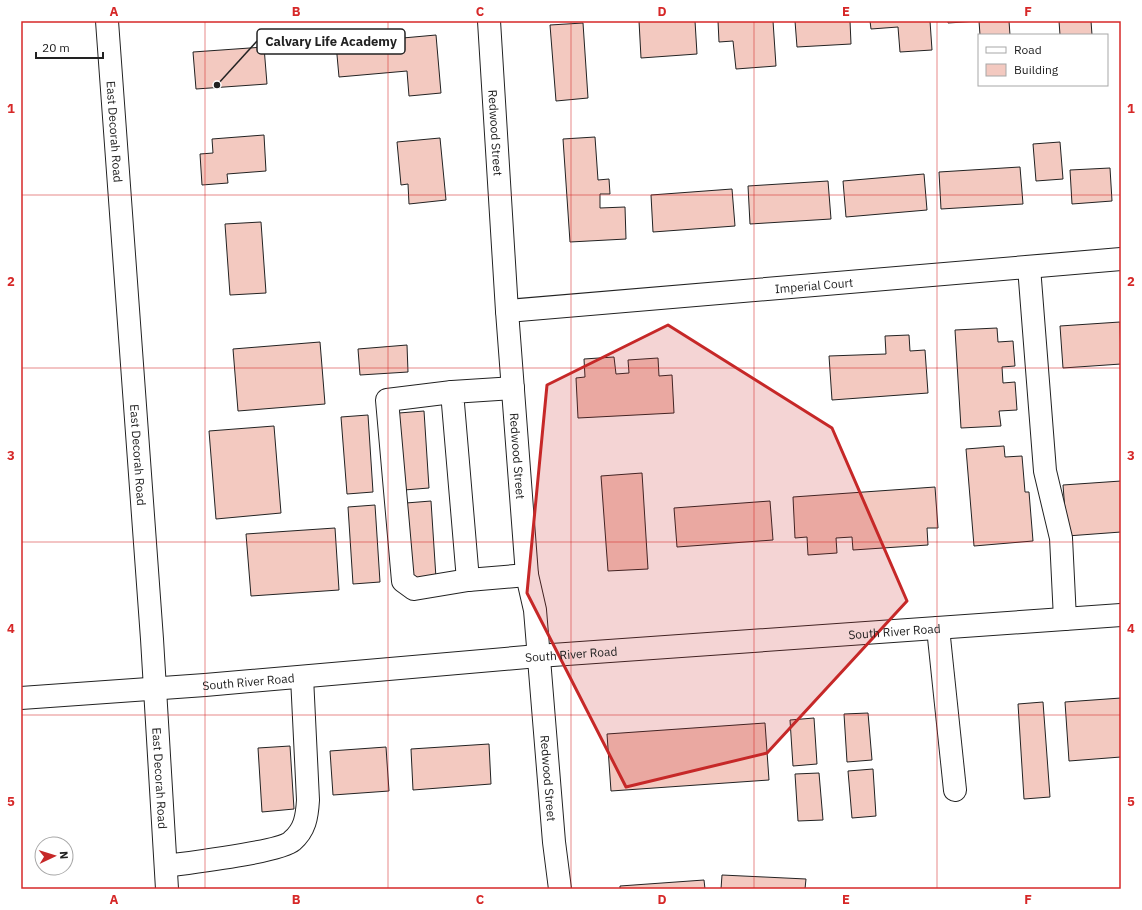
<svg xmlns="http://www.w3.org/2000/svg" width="1142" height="910" viewBox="0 0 1142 910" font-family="'IBM Plex Sans',sans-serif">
<rect width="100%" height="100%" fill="#fff"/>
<g fill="#f3c9c0" stroke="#222">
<polygon points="639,21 695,21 697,54 641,58"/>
<polygon points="718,21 773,21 776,66 736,69 733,41 719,42"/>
<polygon points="795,21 850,21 851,44 797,47"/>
<polygon points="870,21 930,21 932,50 900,52 898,27 871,29"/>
<polygon points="948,21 1009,21 1010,35 980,35 979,21 948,23"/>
<polygon points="1059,21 1091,21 1092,35 1060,35"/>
<polygon points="583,23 588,98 556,101 550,25"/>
<polygon points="436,35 441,93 409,96 407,71 339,77 336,44"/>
<polygon points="264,47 267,84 196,89 193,52"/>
<polygon points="264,135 266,171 227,174 228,183 202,185 200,154 213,153 212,139"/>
<polygon points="595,137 598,180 609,179 610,194 600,194 600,208 625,207 626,239 570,242 563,139"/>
<polygon points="440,138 446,200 409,204 408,184 401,185 397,142"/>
<polygon points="1060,142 1063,179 1036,181 1033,144"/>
<polygon points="1020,167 1023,204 941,209 939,172"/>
<polygon points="1110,168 1112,201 1072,204 1070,170"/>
<polygon points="924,174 927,210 846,217 843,181"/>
<polygon points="828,181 831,219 750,224 748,186"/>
<polygon points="732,189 735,226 653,232 651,195"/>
<polygon points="261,222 266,293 230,295 225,224"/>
<polygon points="1120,322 1121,364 1063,368 1060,326"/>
<polygon points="997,328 998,342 1013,341 1015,366 1002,367 1003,383 1015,382 1017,410 999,411 1001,426 961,428 955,330"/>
<polygon points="909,335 910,351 925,350 928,393 832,400 829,356 886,354 885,336"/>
<polygon points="320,342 325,404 238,411 233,349"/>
<polygon points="407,345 408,372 360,375 358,349"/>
<polygon points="614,357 616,374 629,373 628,360 658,358 659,376 672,375 674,413 578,418 576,378 585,377 584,359"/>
<polygon points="424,411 429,488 404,490 399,413"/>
<polygon points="368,415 373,492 347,494 341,417"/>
<polygon points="274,426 281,513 216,519 209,431"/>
<polygon points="1004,446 1005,457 1022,456 1025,492 1029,492 1033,541 974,546 966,449"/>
<polygon points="642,473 648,569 608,571 601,476"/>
<polygon points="1121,481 1121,532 1067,536 1063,485"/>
<polygon points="935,487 938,528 927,528 928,545 853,550 852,537 836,538 837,553 808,555 807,537 795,538 793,497"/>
<polygon points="431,501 436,578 411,580 406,503"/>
<polygon points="770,501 773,540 677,547 674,508"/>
<polygon points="375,505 380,582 353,584 348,507"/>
<polygon points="335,528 339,590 251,596 246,534"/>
<polygon points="1121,698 1121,757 1069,761 1065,702"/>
<polygon points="1043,702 1050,797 1024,799 1018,704"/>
<polygon points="868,713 872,760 847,762 844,714"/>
<polygon points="814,718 817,764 793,766 790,720"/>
<polygon points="765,723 769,780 611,791 607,734"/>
<polygon points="489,744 491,784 413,790 411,749"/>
<polygon points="290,746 294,809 262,812 258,748"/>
<polygon points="386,747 389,791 333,795 330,751"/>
<polygon points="873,769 876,816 852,818 848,771"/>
<polygon points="819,773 823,820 798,821 795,774"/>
<polygon points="722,875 806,879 805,889 721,889"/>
<polygon points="704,880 705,889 620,889 620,886"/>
</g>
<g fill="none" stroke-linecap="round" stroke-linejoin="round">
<g stroke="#222" stroke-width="24">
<g id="minor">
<path id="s1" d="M 107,21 L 152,639 L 167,889"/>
<path id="s2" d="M 489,21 L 507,311 L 527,575 L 535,610 L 554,842 L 560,889"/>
<polyline points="1029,267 1045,471 1061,538 1065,619"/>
<path id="s3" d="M 507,311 L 1121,259"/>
<polyline points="513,388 452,392 468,580 527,575"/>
<polyline points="452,392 387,400 403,581 414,589 468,580"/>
<polyline points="938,628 955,790"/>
<path id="s4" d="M 21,698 L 205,685 L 538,656 L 1121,615"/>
<path d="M 166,866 C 187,863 280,852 292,841 C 305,830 307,817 308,800 L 302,677"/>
</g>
</g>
<use href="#minor" stroke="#fff" stroke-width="22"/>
</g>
<path fill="#c62828" fill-opacity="0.2" stroke="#c62828" stroke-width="3" stroke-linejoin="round" d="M 668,325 L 832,428 L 907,601 L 767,753 L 626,787 L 527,593 L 547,385 Z"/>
<path fill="none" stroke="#d62828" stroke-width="1" stroke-opacity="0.55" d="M 205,21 L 205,889M 388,21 L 388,889M 571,21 L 571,889M 754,21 L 754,889M 937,21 L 937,889M 21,195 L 1121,195M 21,368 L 1121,368M 21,542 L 1121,542M 21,715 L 1121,715"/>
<g text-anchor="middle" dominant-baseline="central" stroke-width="3" stroke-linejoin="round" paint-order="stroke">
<g font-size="12" fill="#222" stroke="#fff">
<text stroke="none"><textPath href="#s1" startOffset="111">East Decorah Road</textPath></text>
<text stroke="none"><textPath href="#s2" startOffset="112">Redwood Street</textPath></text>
<text stroke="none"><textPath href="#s3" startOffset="308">Imperial Court</textPath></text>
<text stroke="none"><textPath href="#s1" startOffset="435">East Decorah Road</textPath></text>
<text stroke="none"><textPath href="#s2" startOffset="436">Redwood Street</textPath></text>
<text stroke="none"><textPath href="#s4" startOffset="876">South River Road</textPath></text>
<text stroke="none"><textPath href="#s4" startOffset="552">South River Road</textPath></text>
<text stroke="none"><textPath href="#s4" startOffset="228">South River Road</textPath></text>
<text stroke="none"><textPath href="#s1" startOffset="759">East Decorah Road</textPath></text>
<text stroke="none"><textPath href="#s2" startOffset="760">Redwood Street</textPath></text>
</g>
</g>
<path fill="none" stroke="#222" stroke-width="1.5" d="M217 85L257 41"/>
<circle fill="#222" stroke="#fff" stroke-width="1.5" cx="217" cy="85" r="4"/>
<rect fill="#fff" stroke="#222" stroke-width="1.5" x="257" y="29" width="148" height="25" rx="4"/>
<g font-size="13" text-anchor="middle" font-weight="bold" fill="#222">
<text x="331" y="46">Calvary Life Academy</text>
</g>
<rect width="1142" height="910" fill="none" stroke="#ffffff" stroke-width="44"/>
<rect x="978" y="34" width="130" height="52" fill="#ffffff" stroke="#a7a7a7"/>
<rect x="986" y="47" width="20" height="6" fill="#ffffff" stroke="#a7a7a7"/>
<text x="1014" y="54" font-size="12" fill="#222222">Road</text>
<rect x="986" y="64" width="20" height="12" fill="#f3c9c0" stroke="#a7a7a7"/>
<text x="1014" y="74" font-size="12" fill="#222222">Building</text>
<g transform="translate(54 856) rotate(86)"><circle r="19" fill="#ffffff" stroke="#a7a7a7"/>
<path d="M0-3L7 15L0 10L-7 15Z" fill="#c62828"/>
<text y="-6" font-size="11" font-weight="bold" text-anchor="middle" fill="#222222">N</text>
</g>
<path d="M36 52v6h67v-6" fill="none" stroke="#222222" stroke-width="2"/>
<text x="42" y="52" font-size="12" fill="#222222" stroke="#ffffff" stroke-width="3" paint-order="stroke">20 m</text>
<rect x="22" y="22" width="1098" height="866" fill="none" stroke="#d62828" stroke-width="1.5"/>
<g font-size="13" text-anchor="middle" font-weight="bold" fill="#d62828">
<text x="114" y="16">A</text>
<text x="296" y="16">B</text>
<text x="480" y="16">C</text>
<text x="662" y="16">D</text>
<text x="846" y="16">E</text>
<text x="1028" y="16">F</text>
<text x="11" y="113">1</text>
<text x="1131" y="113">1</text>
<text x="11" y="286">2</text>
<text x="1131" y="286">2</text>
<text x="11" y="460">3</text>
<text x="1131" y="460">3</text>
<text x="11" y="633">4</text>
<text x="1131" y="633">4</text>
<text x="11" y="806">5</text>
<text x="1131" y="806">5</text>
<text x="114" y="904">A</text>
<text x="296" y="904">B</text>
<text x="480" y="904">C</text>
<text x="662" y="904">D</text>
<text x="846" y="904">E</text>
<text x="1028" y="904">F</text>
</g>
</svg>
